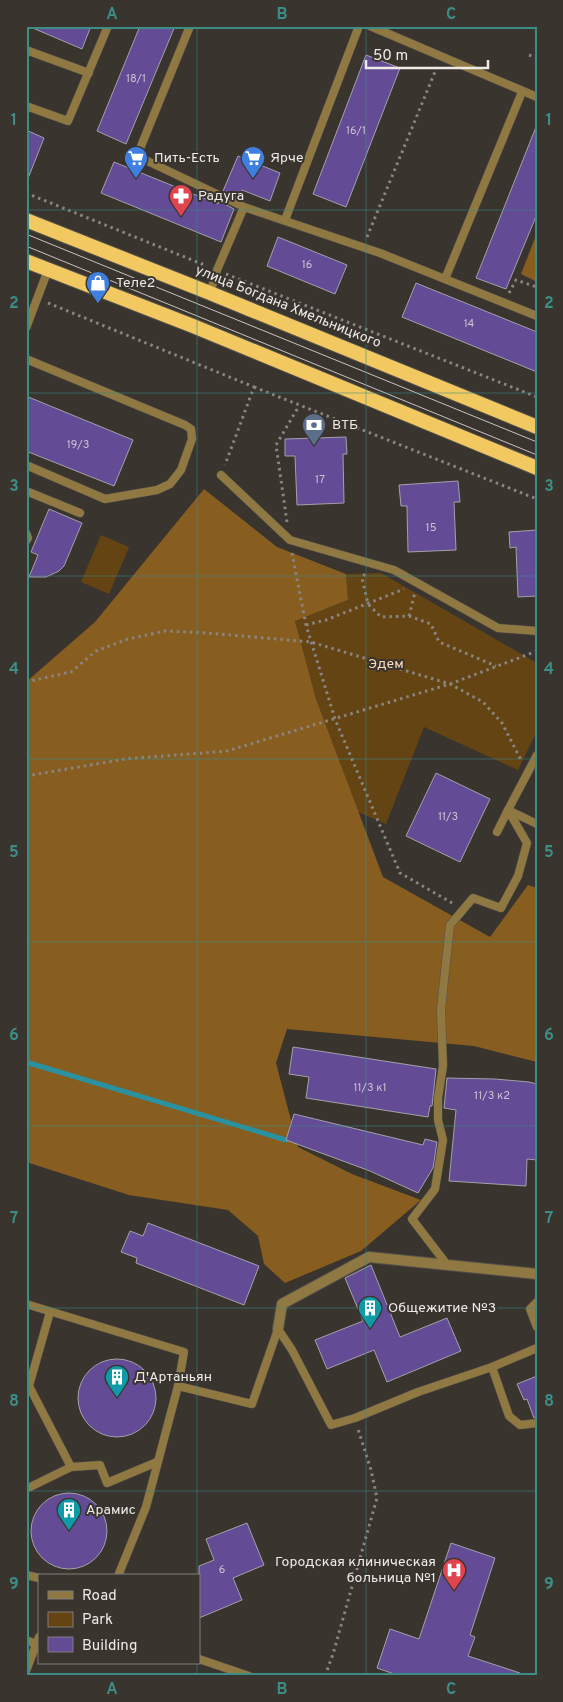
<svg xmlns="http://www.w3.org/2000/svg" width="563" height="1702" viewBox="0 0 563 1702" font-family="Overpass,sans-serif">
<rect width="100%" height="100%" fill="#39342e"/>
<g fill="#654414">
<polygon points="101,535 129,547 109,594 81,582"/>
<polygon points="381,573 537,663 537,731 518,770 424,727 386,824 358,812 316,699 295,621 348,600 346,574"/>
</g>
<g fill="#875d20">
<polygon points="537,233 537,282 521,274"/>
<polygon points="204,489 277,547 346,574 348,600 295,621 316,699 383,877 490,937 528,885 537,888 537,1062 474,1046 287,1029 276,1063 298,1147 352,1174 421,1200 361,1251 285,1283 264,1264 258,1236 228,1210 129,1195 26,1162 26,682 95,622"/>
</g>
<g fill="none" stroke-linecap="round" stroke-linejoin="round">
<polyline stroke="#2a91a1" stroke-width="5" points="26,1062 286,1140"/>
</g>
<g fill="#644b95" stroke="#a4a1aa">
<polygon points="28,26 91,26 82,49"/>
<polygon points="140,26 175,26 126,144 97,131"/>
<polygon points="366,55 400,68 346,207 313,194"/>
<polygon points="536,127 537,214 506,289 476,278"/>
<polygon points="26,130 44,138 27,181 26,180"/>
<polygon points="238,156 280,173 270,201 242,190 238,198 223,191"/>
<polygon points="114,162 218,204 219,201 234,209 221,242 101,193"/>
<polygon points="278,237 347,265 335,294 267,266"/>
<polygon points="416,283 537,332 537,372 402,317"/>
<polygon points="26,396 133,440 114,486 26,451"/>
<polygon points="346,437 347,454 343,454 344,503 297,505 295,456 285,456 285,439"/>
<polygon points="458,481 460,502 454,502 456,550 408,552 407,506 401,506 399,485"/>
<polygon points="49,509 82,523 64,566 59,571 46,577 29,577 38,555 31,552"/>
<polygon points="537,530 537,596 518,597 516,547 510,548 509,532"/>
<polygon points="436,773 490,799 460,862 406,836"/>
<polygon points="293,1047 436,1069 432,1106 430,1106 428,1117 306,1098 309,1077 289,1074"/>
<polygon points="447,1078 495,1079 529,1082 537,1084 537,1160 527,1159 526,1186 449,1181 456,1110 444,1108"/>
<polygon points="294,1114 423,1145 425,1139 437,1142 433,1168 418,1193 370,1171 286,1140"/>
<polygon points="148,1223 259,1266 244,1305 136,1263 137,1258 121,1252 130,1231 143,1236"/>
<polygon points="371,1265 400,1337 447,1318 461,1351 387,1382 374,1350 327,1369 315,1340 363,1321 345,1278"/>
<circle cx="117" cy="1398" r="39"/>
<polygon points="537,1376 537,1417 534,1418 527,1399 524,1400 517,1384"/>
<circle cx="69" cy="1531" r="38"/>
<polygon points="247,1523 264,1565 233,1578 242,1600 199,1618 199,1566 214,1560 206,1539"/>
<polygon points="451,1543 495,1558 470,1635 475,1637 468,1656 520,1673 520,1676 400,1676 377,1668 390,1629 419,1639"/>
</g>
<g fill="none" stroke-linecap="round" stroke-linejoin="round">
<g stroke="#56514b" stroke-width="9">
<g id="service">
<polyline points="190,26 137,156 244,207"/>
<polyline points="370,26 537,97"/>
<polyline points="26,50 89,73"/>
<polyline points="26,106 68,121 108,26"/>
<polyline points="285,220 359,26"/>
<polyline points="445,279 522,92"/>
<polyline points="210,293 217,270 244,207 380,253 537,316"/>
<polyline points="26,328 48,270"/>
<polyline points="26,359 185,425 191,429 192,439 181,470 170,484 157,490 105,499 26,465"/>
<polyline points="221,475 290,540 394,570 498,628 537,631"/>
<polyline points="26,491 80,513"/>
<polyline points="26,533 28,538 26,541"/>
<polyline points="537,755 508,810 537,824"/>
<polyline points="497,832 508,810"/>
<polyline points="448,1266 412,1219 435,1189 443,1140 438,1120 438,1098 443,1066 441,1009 450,925 473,898 501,908 518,876 527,843 508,810"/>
<polyline points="537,1302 530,1309 537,1327"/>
<polyline points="26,1304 184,1352 178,1386 252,1404 278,1329"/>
<polyline points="278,1329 292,1350 331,1425 355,1418 418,1392 492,1367 537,1348"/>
<polyline points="492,1367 509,1416 520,1425 537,1423"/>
<polyline points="29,1386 71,1467 100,1465 107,1483 157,1462"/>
<polyline points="26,1388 29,1386 50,1312"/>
<polyline points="26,1489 71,1467"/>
<polyline points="26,1575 39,1578"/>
<polyline points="118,1576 146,1507 178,1386"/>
<polyline points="26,1640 36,1644"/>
<polyline points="199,1659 249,1676"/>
<polyline points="26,1671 39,1637"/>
</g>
</g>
<g stroke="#56514b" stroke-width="12">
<polyline id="minor" points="278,1329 282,1304 369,1257 537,1274"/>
</g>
<g stroke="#56514b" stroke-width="16">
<g id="trunk">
<polyline points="26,220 210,293 537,427"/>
<polyline points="26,261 193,326 537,468"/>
</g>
</g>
<g stroke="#8a8580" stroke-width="3" stroke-dasharray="2.5 4" stroke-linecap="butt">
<polyline points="529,55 537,58"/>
<polyline points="26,193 207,266"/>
<polyline points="367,237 437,67"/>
<polyline points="226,274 537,397"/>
<polyline points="509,293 516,280 537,287"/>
<polyline points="48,303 254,387 225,465"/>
<polyline points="254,387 537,499"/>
<polyline points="287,522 276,445 299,406"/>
<polyline points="292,553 306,625 335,719 400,873 454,904"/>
<polyline points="365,574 362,578 368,604 381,617 409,616 431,624 439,642 496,666"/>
<polyline points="409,616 415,592"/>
<polyline points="306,625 326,620 404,589"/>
<polyline points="26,682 71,672 96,651 128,639 165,631 207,633 311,642 450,684 483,702 502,723 522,762"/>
<polyline points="26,776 125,759 227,751 450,684 537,651"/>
<polyline points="325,1676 333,1654 377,1498 371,1470 358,1429"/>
</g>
<use href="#service" stroke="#8f7841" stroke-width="8"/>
<use href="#minor" stroke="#8f7841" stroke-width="10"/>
<use href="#trunk" stroke="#f2c960" stroke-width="14"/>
<g stroke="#c8c3bf" stroke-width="1">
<polyline points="26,234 537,442"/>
<polyline points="26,246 537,455"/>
</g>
</g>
<path fill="none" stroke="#3c8d86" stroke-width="1" stroke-opacity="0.55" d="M 197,26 L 197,1576M 366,26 L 366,1676M 26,210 L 537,210M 26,393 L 537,393M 26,576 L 537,576M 26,759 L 537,759M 26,942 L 537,942M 26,1126 L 537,1126M 26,1308 L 537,1308M 26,1491 L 537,1491M 197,1663 L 197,1676"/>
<defs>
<g id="supermarket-pin" transform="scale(1.25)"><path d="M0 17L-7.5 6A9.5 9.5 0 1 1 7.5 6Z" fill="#3f7fe0" stroke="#39342e"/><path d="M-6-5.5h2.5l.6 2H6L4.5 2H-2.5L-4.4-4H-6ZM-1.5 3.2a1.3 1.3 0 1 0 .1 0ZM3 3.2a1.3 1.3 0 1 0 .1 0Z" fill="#fff"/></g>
<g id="pharmacy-pin" transform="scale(1.25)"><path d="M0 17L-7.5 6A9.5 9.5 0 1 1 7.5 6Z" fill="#e0444e" stroke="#39342e"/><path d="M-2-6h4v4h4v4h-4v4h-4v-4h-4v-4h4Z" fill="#fff"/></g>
<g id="shop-pin" transform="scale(1.25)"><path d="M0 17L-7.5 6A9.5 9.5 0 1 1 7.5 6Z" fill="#3f7fe0" stroke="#39342e"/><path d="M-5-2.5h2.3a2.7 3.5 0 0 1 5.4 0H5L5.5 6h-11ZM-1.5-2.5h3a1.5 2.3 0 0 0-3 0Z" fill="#fff"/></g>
<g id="bank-pin" transform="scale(1.25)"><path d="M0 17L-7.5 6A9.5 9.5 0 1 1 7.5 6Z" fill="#5c6f8a" stroke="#39342e"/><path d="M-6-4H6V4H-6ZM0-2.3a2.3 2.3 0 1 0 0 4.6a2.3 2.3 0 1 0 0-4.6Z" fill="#fff"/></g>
<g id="building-pin" transform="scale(1.25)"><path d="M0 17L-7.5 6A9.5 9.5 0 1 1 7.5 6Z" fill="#0f9aa8" stroke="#39342e"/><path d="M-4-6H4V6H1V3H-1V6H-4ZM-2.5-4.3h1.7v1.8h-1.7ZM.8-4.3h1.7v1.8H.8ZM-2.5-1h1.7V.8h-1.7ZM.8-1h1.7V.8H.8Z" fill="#fff"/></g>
<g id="hospital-pin" transform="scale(1.25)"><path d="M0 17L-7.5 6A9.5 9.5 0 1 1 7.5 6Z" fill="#e0444e" stroke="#39342e"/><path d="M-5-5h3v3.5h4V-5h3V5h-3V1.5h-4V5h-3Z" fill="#fff"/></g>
</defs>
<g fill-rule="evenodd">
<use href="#supermarket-pin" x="136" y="158"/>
<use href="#supermarket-pin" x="253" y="158"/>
<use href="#pharmacy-pin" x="181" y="196"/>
<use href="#shop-pin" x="98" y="283"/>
<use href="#bank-pin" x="314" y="425"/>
<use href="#building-pin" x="370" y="1308"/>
<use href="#building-pin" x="117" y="1377"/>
<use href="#building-pin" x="69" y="1510"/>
<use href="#hospital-pin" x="454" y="1570"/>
</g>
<g text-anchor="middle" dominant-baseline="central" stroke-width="4" stroke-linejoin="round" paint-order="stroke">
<g font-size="11" fill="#ccc2d2">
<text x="136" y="79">18/1</text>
<text x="356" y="131">16/1</text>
<text x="307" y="265">16</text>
<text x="469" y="324">14</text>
<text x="78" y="445">19/3</text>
<text x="320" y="480">17</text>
<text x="431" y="528">15</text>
<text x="448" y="817">11/3</text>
<text x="370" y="1088">11/3 к1</text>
<text x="492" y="1096">11/3 к2</text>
<text x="222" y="1570">6</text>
</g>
<g font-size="14" fill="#eeeae6" stroke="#39342e" text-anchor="start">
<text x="154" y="158">Пить-Есть</text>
<text x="270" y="158">Ярче</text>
<text x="198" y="196">Радуга</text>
<text x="116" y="283">Теле2</text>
<text x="332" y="425">ВТБ</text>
<text x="388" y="1308">Общежитие №3</text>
<text x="134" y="1377">Д'Артаньян</text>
<text x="86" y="1510">Арамис</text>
<text x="436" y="1562" text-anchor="end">Городская клиническая<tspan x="436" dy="16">больница №1</tspan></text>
</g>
<g font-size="14" fill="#eeeae6" stroke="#39342e">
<text transform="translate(288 307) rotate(22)">улица Богдана Хмельницкого</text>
</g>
<g font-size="14" fill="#fcddb9" stroke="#39342e">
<text x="386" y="664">Эдем</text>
</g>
</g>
<rect width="563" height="1702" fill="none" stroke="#39342e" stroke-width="55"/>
<rect x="38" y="1574" width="162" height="90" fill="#39342e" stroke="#817d78"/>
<rect x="48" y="1591" width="25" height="8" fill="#8f7841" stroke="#817d78"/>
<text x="82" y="1600" font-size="15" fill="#eeeae6">Road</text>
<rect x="48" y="1612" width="25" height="15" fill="#654414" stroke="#817d78"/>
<text x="82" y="1624" font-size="15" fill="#eeeae6">Park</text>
<rect x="48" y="1637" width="25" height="15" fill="#644b95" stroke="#817d78"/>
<text x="82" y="1650" font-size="15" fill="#eeeae6">Building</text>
<path d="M366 60v8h122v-8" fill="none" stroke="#eeeae6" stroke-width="2.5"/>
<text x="373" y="60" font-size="15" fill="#eeeae6" stroke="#39342e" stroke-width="4" paint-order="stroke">50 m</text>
<rect x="28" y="28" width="508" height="1646" fill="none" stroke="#3c8d86" stroke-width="2"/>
<g font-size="16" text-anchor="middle" font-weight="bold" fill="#3c8d86">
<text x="112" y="19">A</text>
<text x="282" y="19">B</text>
<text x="451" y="19">C</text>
<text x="14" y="125">1</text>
<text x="549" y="125">1</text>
<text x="14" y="308">2</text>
<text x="549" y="308">2</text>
<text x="14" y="491">3</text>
<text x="549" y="491">3</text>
<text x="14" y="674">4</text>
<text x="549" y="674">4</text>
<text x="14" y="857">5</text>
<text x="549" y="857">5</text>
<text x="14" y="1040">6</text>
<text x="549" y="1040">6</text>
<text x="14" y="1223">7</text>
<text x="549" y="1223">7</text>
<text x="14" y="1406">8</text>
<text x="549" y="1406">8</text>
<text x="14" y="1589">9</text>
<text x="549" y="1589">9</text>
<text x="112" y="1694">A</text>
<text x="282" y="1694">B</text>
<text x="451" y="1694">C</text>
</g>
</svg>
